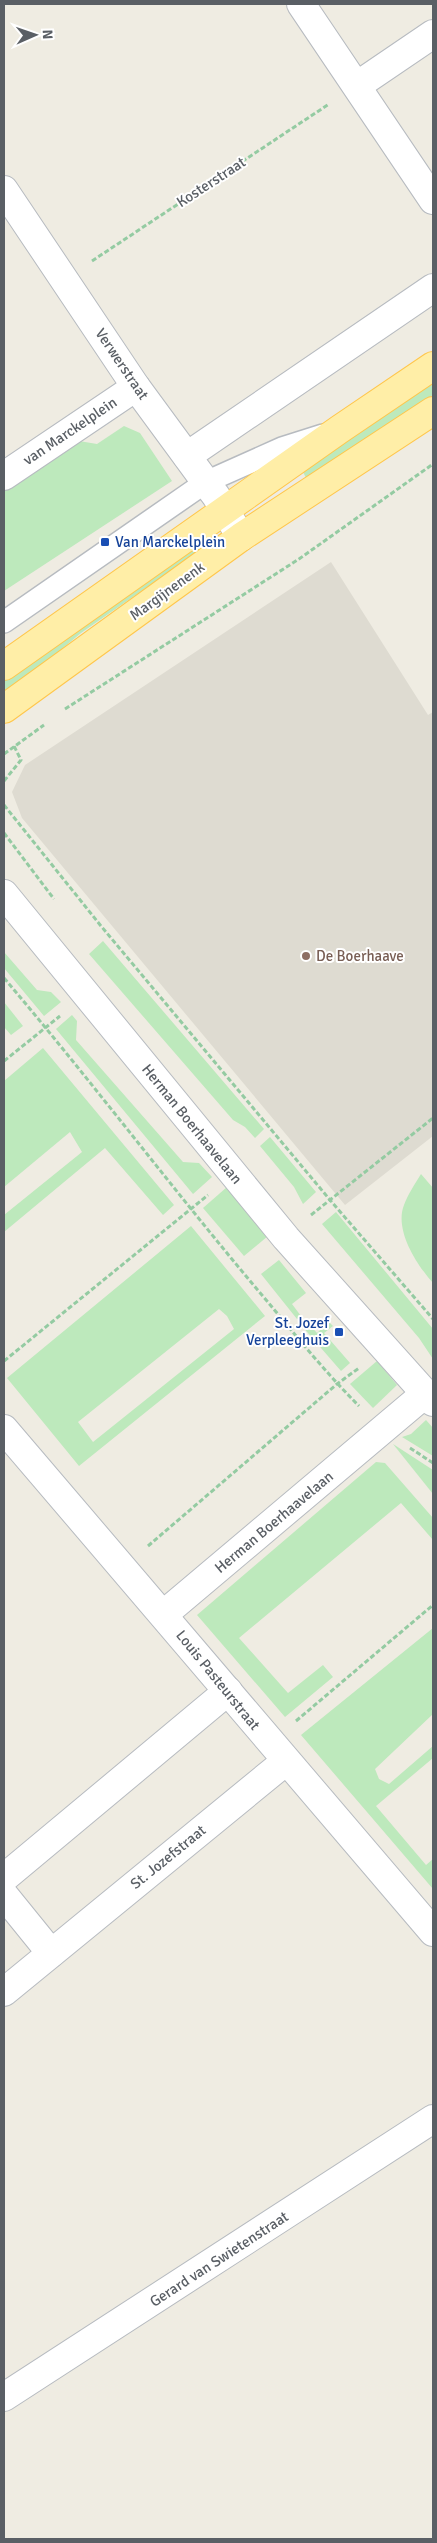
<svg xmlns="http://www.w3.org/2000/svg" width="437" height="2543" viewBox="0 0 437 2543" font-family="Signika,sans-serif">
<rect width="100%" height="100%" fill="#efece2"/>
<polygon fill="#dedbd1" points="331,562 428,715 433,712 433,1136 345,1205 22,818 12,792 25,765"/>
<g fill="#bde9bc" fill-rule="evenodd">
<polygon points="433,377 433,395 307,480 301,468"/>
<polygon points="124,426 140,433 172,481 4,591 4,491 79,441 97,444"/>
<polygon points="207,537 211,542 209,544 81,633 4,697 4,681 68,632"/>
<polygon points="103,941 264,1129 255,1138 245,1127 233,1120 89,954"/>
<polygon points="4,952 37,990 51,992 61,1002 44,1016 4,968"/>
<polygon points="4,1002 23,1026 11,1035 4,1027"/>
<polygon points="72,1015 77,1021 76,1040 183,1162 199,1163 212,1177 193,1194 56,1029"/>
<polygon points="43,1048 174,1205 163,1215 105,1148 4,1232 4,1215 82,1152 70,1132 4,1187 4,1081"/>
<polygon points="270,1137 316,1192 303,1204 294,1187 260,1146"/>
<path d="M 421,1174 L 433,1188 L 433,1283 C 417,1265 394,1230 404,1205 C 408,1194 415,1184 421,1174 Z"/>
<polygon points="227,1187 268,1236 244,1256 203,1208"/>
<polygon points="336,1212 433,1329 433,1359 419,1338 322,1224"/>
<path d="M 191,1226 L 265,1316 L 79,1466 L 7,1378 ZM 219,1309 L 227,1316 L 234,1329 L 93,1442 L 78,1422 Z"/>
<polygon points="279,1260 306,1293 292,1304 301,1316 297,1319 261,1274"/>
<polygon points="306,1321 317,1333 329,1322 333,1326 324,1333 350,1363 341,1371 301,1325"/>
<polygon points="377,1361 397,1385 373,1408 350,1384"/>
<polygon points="426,1420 433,1428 433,1456 402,1437 411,1434"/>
<polygon points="393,1444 433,1470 433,1494"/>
<polygon points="376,1462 385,1463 433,1518 433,1540 401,1503 239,1638 288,1693 323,1665 333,1677 285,1717 197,1615"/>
<polygon points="433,1628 433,1714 375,1769 379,1779 389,1784 433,1746 433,1758 376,1806 426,1865 433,1859 433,1889 301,1735"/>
</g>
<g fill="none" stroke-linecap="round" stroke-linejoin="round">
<g stroke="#b7bbc0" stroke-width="24">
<polyline id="service" points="4,622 206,482 282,448 323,435"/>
</g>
<g stroke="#b7bbc0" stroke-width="30">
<g id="minor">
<polyline points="301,4 433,200"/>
<polyline points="358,85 433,34"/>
<polyline points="4,190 136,387 216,496 241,537"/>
<polyline points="187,456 433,288"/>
<polyline points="4,476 136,387"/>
<polyline points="4,1429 433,1932"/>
<polyline points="164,1614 426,1393"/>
<polyline points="4,1878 228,1691"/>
<polyline points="4,1895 51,1953"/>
<polyline points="4,1992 286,1761"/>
<polyline points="4,2397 433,2119"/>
</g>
</g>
<g stroke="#b7bbc0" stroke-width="30">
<polyline id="tertiary" points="4,894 286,1238 433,1402"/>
</g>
<g stroke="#ffc64b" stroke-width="30">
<g id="primary">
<polyline points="4,666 340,429 433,366"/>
<polyline points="4,709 241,537 433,411"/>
</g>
</g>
<g stroke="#94cba2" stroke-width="3" stroke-dasharray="5 2.5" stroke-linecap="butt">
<polyline points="92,261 329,104"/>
<polyline points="65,709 299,559 433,464"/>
<polyline points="4,754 44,725"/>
<polyline points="4,781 21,760 14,746"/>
<polyline points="4,805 101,926 330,1200 433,1319"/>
<polyline points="4,833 54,899"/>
<path d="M 4,978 C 94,1084 177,1195 267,1301 C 297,1337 326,1373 359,1406"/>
<polyline points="4,1061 60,1016"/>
<polyline points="311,1215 433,1118"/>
<polyline points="4,1361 208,1195"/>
<polyline points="410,1448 433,1463"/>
<polyline points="148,1546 337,1384 359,1368"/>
<polyline points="296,1721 433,1605"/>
</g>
<use href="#service" stroke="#fff" stroke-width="21"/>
<use href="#minor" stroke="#fff" stroke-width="28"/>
<use href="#tertiary" stroke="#fff" stroke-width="28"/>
<use href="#primary" stroke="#ffeea7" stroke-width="28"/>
</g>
<g fill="#1a4fb4" stroke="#fff" stroke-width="2">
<rect x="100" y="537" width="10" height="10" rx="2.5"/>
<rect x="334" y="1327" width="10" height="10" rx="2.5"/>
</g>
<circle fill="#8d6e63" stroke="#fff" stroke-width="2" cx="306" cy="956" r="5"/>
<g text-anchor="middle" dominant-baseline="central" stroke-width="4" stroke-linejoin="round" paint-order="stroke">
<g font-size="15" fill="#5a5f65" stroke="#fff">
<text transform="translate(211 182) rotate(-33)">Kosterstraat</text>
<text transform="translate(122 364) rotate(56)">Verwerstraat</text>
<text transform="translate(70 431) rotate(-34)">van Marckelplein</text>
<text transform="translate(167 591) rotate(-36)">Margijnenenk</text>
<text transform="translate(192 1124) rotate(51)">Herman Boerhaavelaan</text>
<text transform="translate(274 1522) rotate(-40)">Herman Boerhaavelaan</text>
<text transform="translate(218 1680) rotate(51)">Louis Pasteurstraat</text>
<text transform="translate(168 1857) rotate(-39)">St. Jozefstraat</text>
<text transform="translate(219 2259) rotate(-33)">Gerard van Swietenstraat</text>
</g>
<g font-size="15" fill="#164399" stroke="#fff" text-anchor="start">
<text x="115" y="542">Van Marckelplein</text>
<text x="329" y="1323" text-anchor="end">St. Jozef<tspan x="329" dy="17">Verpleeghuis</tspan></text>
</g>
<g font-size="15" fill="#785e54" stroke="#fff" text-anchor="start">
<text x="316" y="956">De Boerhaave</text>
</g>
</g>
<rect width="437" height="2543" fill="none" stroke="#5a5f65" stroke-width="10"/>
<g transform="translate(35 35) rotate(88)" stroke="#ffffff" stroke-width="4" paint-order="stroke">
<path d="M0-4L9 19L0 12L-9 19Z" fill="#5a5f65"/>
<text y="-8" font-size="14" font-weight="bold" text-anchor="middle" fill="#5a5f65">N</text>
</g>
</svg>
